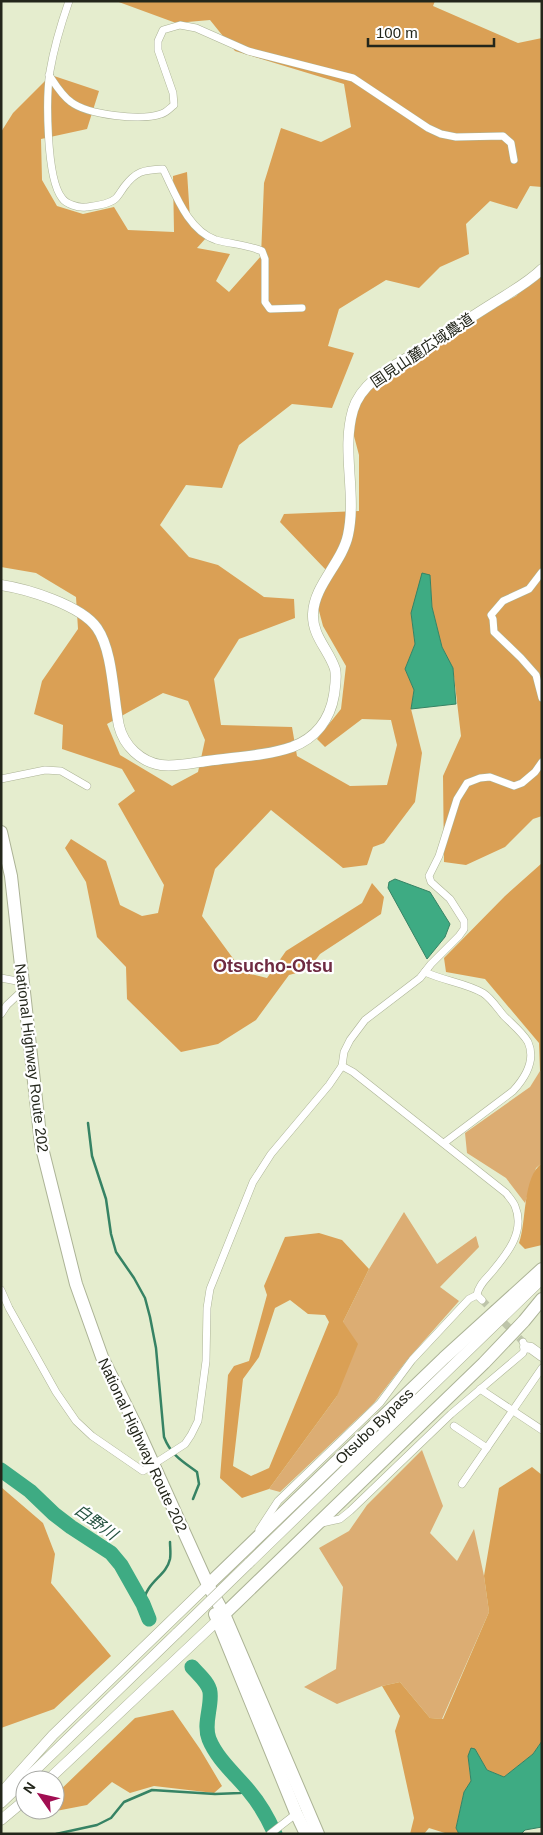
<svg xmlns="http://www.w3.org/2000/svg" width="543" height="1835" viewBox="0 0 543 1835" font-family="Arial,'Noto Sans JP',sans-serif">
<rect width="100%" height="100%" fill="#e5edce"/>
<g fill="#dcad73">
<polygon points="540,1071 542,1071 542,1163 536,1168 525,1203 506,1178 467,1153 465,1133 530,1087"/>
<polygon points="404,1212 437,1264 476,1236 479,1247 440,1287 459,1301 407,1360 374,1403 280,1492 269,1489 337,1396 343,1322 369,1269"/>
<polygon points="422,1450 443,1506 430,1533 457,1561 474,1529 484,1576 489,1612 442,1719 430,1718 400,1682 382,1686 337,1704 304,1687 336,1669 343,1587 319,1548 349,1531 367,1505"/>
</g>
<g fill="#daa055" fill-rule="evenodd">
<path d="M 116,1 L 435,1 L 433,6 L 518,43 L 542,38 L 542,187 L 530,186 L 517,209 L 490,201 L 466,224 L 469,254 L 440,267 L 419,288 L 386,280 L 339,309 L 328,346 L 354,353 L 332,408 L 292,404 L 239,445 L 222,488 L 186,485 L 160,525 L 189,557 L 218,565 L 264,597 L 294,599 L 295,618 L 239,639 L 214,679 L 221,725 L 292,727 L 297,756 L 350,786 L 387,785 L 397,745 L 391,720 L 362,719 L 325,747 L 317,739 L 341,709 L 346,666 L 323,626 L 314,592 L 326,570 L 280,522 L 284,514 L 359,511 L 359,455 L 350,421 L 357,393 L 381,368 L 516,296 L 542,267 L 542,816 L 533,819 L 505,847 L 466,865 L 444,862 L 443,776 L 461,736 L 453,668 L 442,647 L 432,607 L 430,575 L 411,613 L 415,644 L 405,669 L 414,690 L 411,709 L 422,753 L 415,802 L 384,843 L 373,847 L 367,865 L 343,868 L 271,810 L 215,869 L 202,916 L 243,972 L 267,978 L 286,951 L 362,903 L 372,883 L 384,897 L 381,914 L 320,954 L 308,970 L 289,975 L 256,1020 L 218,1044 L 181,1052 L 127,999 L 126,967 L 97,937 L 86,882 L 65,848 L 71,839 L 106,861 L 120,905 L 142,916 L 158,913 L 164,885 L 118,804 L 135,791 L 122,769 L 62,749 L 63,725 L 34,714 L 42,681 L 78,629 L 76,597 L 36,573 L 1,567 L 1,132 L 13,113 L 51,75 L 99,91 L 87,129 L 41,139 L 42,180 L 57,206 L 83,214 L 114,207 L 128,230 L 174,232 L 173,176 L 187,172 L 190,218 L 206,238 L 197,248 L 230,254 L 216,281 L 229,292 L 261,256 L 264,183 L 281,128 L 321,142 L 351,127 L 344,84 L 235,51 L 210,20 L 176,23 ZM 163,693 L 188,701 L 205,740 L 198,772 L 172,786 L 120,755 L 107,724 Z"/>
<polygon points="542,863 542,1071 540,1071 539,1043 485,979 446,972 444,958 505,896"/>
<path d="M 542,1163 L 542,1245 L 525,1249 L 519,1243 C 527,1221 522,1178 542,1163 Z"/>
<path d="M 319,1233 L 342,1240 L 369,1269 L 343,1322 L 358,1344 L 337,1396 L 269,1489 L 242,1498 L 220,1478 L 228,1375 L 234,1366 L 249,1361 L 267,1295 L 264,1286 L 285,1237 ZM 290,1300 L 308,1314 L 325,1315 L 329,1322 L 269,1468 L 251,1476 L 233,1466 L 243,1379 L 259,1357 L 275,1308 Z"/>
<polygon points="532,1467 542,1475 542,1741 533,1754 504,1777 487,1770 475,1749 468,1756 471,1782 464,1792 456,1828 459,1834 448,1834 429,1828 424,1834 410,1834 414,1818 395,1731 400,1716 382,1686 400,1682 430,1718 443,1719 489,1612 484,1576 499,1488"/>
<polygon points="1,1487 43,1523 55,1554 51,1583 111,1656 54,1709 1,1728"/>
<polygon points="173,1710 200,1749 222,1786 214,1793 154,1786 130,1793 112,1782 87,1805 56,1811 55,1795 135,1718"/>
</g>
<g fill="#3eab83" stroke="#368364">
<polygon points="422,573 430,575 432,607 442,647 453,668 456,704 411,709 414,690 405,669 415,644 411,613"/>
<polygon points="395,879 430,892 450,924 445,937 427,959 388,888 389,882"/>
<polygon points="542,1741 542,1827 525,1830 521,1834 459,1834 456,1828 464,1792 471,1781 468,1756 471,1748 475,1749 487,1770 504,1777 533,1754"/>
</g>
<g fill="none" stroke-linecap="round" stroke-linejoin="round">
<g stroke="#368364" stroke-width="2.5">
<path d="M 88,1123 L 92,1156 L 106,1199 L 111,1234 L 116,1252 L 134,1278 L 145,1298 L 150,1317 L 156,1348 L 164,1437 C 171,1455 182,1461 197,1472 L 199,1484 L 193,1499"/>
<path d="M 143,1604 C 146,1581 166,1577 170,1559 C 171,1553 170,1547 170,1542"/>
<polyline points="56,1834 97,1825 111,1818 124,1802 152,1790 215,1794 240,1793 250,1791"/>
</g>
<g stroke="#3eab83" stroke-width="15">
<polyline points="1,1470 30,1491 54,1514 71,1527 111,1553 121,1565 143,1604 149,1619"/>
<path d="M 192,1667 C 198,1674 209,1683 210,1692 C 212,1707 203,1724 209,1739 C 217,1759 235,1774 249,1791 C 260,1804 268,1818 275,1834"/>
</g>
<polyline stroke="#bec5aa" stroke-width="7" stroke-dasharray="7 3.5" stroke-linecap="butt" points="482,1300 523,1342"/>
<g stroke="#acb396" stroke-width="8">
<g id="street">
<path d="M 69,1 C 61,24 54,47 50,71 C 46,96 46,178 62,198 C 66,204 78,208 86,207 C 94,206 108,205 115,199 C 118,197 121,191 124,187 C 136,171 143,170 163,169 C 175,193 188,231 216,240 C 231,244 248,245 262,251 L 265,259 L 265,302 L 270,309 L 302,308"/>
<path d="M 49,75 C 55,84 62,96 71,102 C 88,115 141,121 161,114 C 166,113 170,108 174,105 L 173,93 L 158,50 L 158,41 L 163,30 L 180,25 L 196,28 L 248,51 L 353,78 L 428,128 L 441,134 L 456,137 L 503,136 L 511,143 L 514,160"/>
<polyline points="542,572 529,589 503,601 491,615 493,619 494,632 521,658 536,675 542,698"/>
<polyline points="1,779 45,770 61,771 87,786"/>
<path d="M 425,972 C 444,981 466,983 483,993 C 491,998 498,1009 504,1016 C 512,1024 523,1033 528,1042 C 536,1060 525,1078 513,1091 L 444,1143"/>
<polyline points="1,978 22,982"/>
<polyline points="1,1014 7,1005 23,990"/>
<path d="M 342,1066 L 353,1072 L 506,1193 C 509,1197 513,1201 515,1206 C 526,1232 506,1255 491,1273 C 485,1280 478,1286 477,1295"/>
<polyline points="1,1290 9,1308 56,1392 76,1421 92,1436 143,1471 185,1444 191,1435 198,1421 206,1361 207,1308 210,1289 253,1182 271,1154 329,1085 342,1066 344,1052 350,1040 365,1020 420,978 431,964 459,936 464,929 464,921 450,899 431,882 429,876 439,856 457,799 467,783 480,778 490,777 514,786 522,783 535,772 542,762"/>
<polyline points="480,1389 542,1430"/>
<polyline points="454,1426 487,1448"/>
<polyline points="462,1484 542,1368"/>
<polyline points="322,1523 340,1519 350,1511 451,1414 523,1353 525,1347 523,1342"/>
<polyline points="259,1530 278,1501 380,1403 412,1360 469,1299 477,1295 482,1300"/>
<polyline points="270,1834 297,1813"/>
</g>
</g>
<g stroke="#acb396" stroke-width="11">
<g id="secondary">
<path d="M 1,585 C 27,589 81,605 97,628 C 113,651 113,697 119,726 C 124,746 141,762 161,765 C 176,767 192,763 207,761 C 234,757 266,756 292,747 C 316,738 330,719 334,695 C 335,687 337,677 335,669 C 329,650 312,636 313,614 C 314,585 342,563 348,535 C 357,493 341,451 353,410 C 362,380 396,365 420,350 C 444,335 468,319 492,304 C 509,293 528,283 542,269"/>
<polyline points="525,1347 531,1348 542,1356"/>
<polyline points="248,1564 542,1279"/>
<polyline points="25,1780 177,1633"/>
<polyline points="48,1780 217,1621"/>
<polyline points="1,1793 53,1735 208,1585"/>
<polyline points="1,1803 25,1780"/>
<polyline points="1,1820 25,1800"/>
</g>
</g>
<g stroke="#acb396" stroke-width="14">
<g id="highway">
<polyline points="1,832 11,876 41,1144 76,1284 102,1357 136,1426 208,1585 224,1614 318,1834"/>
<polyline points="208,1585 444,1358 542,1269"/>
<polyline points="215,1614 296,1813 306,1834"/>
<polyline points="217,1621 484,1363 524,1321 542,1299"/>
</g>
</g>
<use href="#street" stroke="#fff" stroke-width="7"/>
<use href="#secondary" stroke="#fff" stroke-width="10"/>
<use href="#highway" stroke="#fff" stroke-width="12"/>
<g stroke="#acb396" stroke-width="11" stroke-linecap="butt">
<polyline id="secondary-bridge" points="177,1633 248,1564"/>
</g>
<use href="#secondary-bridge" stroke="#fff" stroke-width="10"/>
</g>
<g text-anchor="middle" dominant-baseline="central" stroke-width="4.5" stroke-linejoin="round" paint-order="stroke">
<g font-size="15" fill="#23261b" stroke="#fff">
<text transform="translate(422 350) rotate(-34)">国見山麓広域農道</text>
<text transform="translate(32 1058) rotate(83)">National Highway Route 202</text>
<text transform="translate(374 1426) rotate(-44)">Otsubo Bypass</text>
<text transform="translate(143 1445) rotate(65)">National Highway Route 202</text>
</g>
<g font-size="16" font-style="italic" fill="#255240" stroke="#fff">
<text transform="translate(96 1522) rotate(36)">白野川</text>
</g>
<g font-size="18" font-weight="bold" fill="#6f2b42" stroke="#fff">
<text x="273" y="966">Otsucho-Otsu</text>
</g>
</g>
<rect width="543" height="1835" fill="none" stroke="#23261b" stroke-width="5"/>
<g transform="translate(40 1795) rotate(304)"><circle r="24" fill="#ffffff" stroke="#a7a8a4"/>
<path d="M0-4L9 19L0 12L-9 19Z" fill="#a10e52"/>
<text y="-8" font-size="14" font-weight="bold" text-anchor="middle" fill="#23261b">N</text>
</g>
<path d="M368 38v8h126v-8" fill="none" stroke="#23261b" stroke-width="2.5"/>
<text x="376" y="38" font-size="15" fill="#23261b" stroke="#ffffff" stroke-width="4" paint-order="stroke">100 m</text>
</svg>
